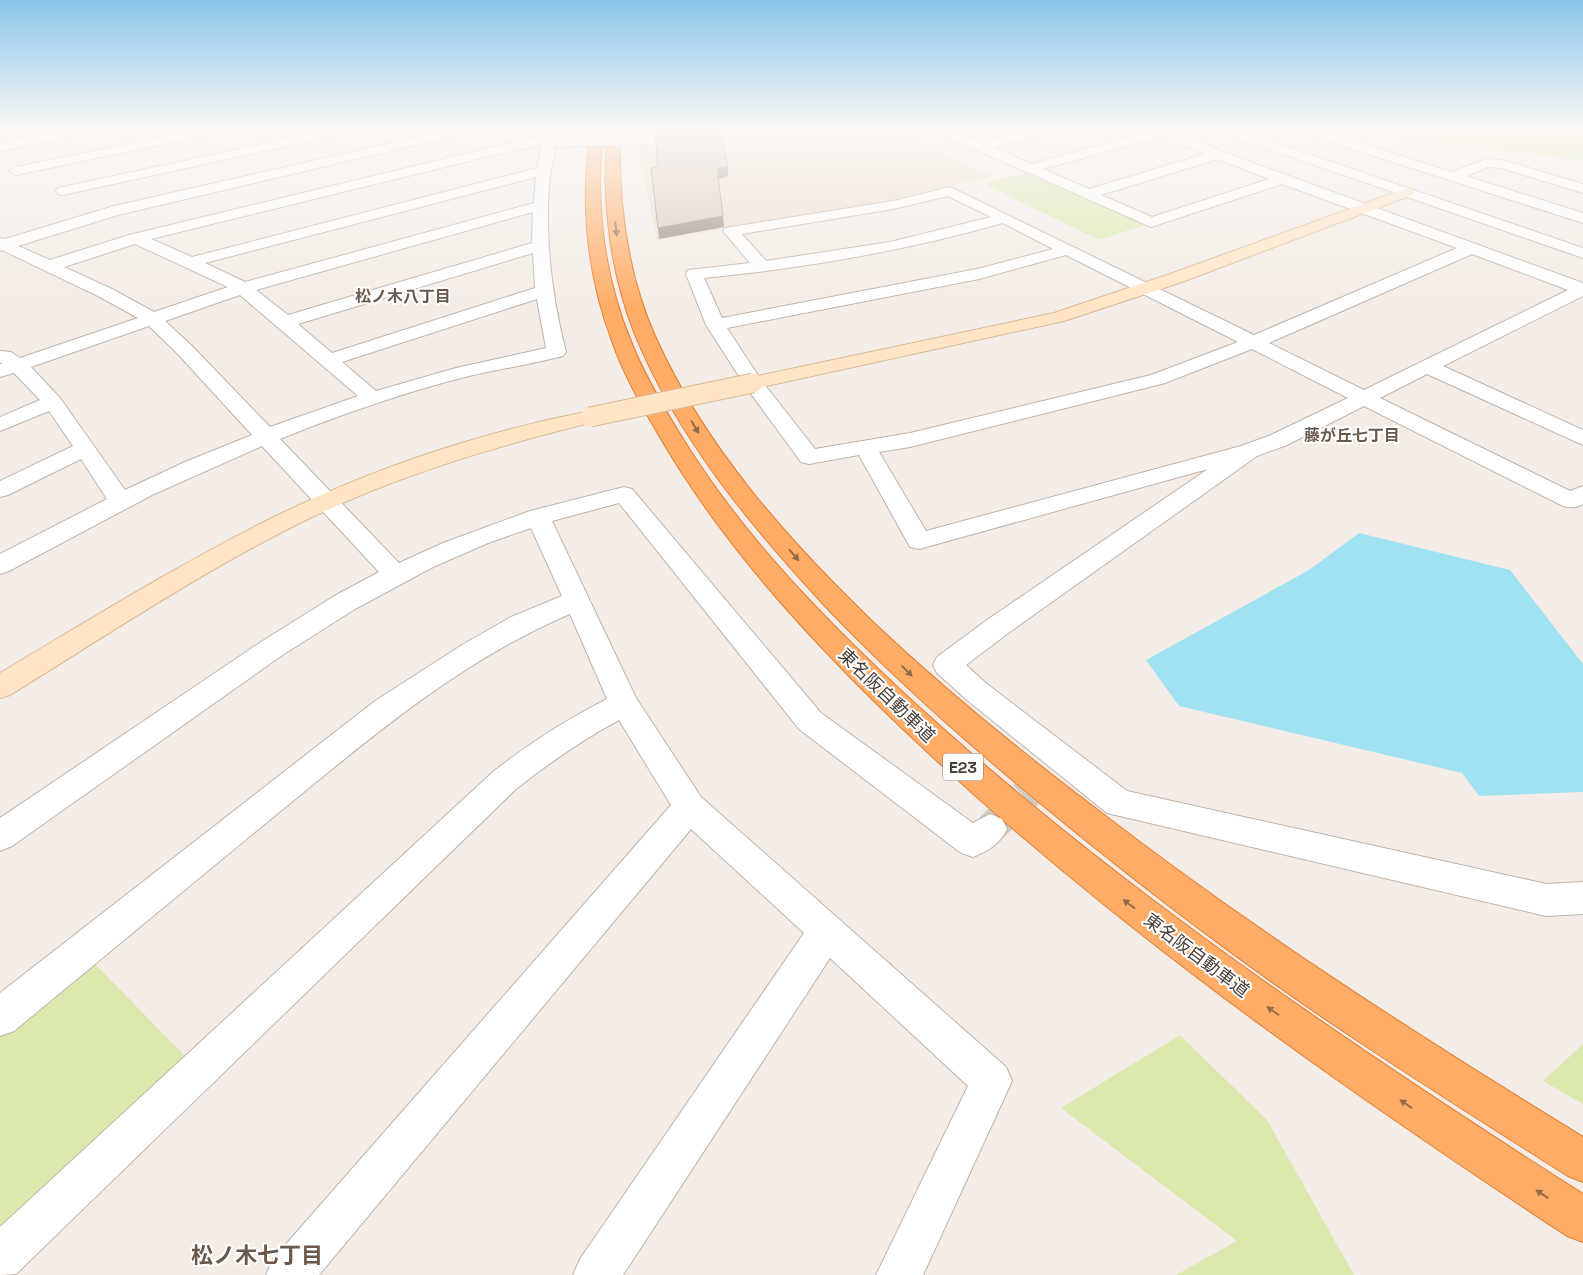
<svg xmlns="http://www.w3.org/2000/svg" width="1583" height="1275" viewBox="0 0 1583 1275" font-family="'Space Grotesk','Noto Sans JP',sans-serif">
<rect width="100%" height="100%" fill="#f4ede7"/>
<polygon fill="#eddfd0" points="802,128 888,128 991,176 877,203 657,240 638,149 647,140 744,135"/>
<g fill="#dbe9ae">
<polygon points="649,128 741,128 649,133"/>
<polygon points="1383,128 1583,128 1583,160 1390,136 1377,131"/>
<polygon points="1028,172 1143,221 1144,225 1099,240 985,184"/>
<polygon points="93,962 183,1054 179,1071 0,1239 0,1027"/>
<polygon points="1180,1035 1267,1120 1354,1275 1176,1275 1237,1241 1061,1108"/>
<polygon points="1583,1044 1583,1104 1543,1081"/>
</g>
<polygon fill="#a1e2f2" points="1359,533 1510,570 1583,664 1583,792 1479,796 1462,773 1179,706 1146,660 1309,570"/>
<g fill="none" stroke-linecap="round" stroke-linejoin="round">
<polyline stroke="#d1cac3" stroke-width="31" stroke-dasharray="31 16" stroke-linecap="butt" points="990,829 1055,767"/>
<g stroke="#c0b3a9" stroke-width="2">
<g id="street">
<polygon points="76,128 98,128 92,132 0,151 0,143"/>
<polygon points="206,128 228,128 222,132 16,175 9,171 16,167"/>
<polygon points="336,128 357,128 351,132 63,195 58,194 56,191 58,188 63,187"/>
<path d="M 457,128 L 477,128 L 471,132 L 118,215 L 18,246 L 50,260 L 129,235 L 514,142 L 544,137 L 546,128 L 558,128 C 557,146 551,165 549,184 C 545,241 552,297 566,352 L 563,356 C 532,364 500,369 469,376 C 405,392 342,414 280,439 L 399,563 L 443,543 L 530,511 L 624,487 L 632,489 L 821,713 L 973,823 L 990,814 L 1002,819 L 1007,829 C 1000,844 988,851 973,857 L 961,853 L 799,729 L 619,503 L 552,521 L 636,698 L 701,797 L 1006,1067 L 1012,1081 L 923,1275 L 876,1275 L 968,1086 L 830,958 L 623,1275 L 573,1275 L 580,1259 L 804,933 L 691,829 L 319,1275 L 266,1275 L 273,1259 L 671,805 L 619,720 C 582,740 549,763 516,789 L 16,1274 L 0,1275 L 0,1227 L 494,771 C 530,743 566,720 607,699 L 570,614 C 459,661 369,739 277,814 C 189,886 101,959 14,1031 L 0,1036 L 0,993 L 375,701 L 462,645 L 511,617 L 562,596 L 531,528 L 488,543 L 433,567 L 355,609 L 281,656 L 12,846 L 0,851 L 0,818 L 261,642 L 336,595 L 379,572 L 262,446 L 152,495 L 9,571 L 0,574 L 0,554 L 107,499 L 81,459 L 8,495 L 0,497 L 0,481 L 73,446 L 49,411 L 0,431 L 0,417 L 40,400 L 14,373 L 0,377 L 0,364 L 2,364 L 0,362 L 0,351 L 11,352 L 20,358 L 138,318 L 100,297 L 2,250 L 0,251 L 0,238 L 5,239 L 114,206 ZM 542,145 L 537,168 L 192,257 L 151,239 L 514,150 ZM 536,177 L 534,203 L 245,282 L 205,263 ZM 533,212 L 532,243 L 288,315 L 256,290 ZM 135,244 L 228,287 L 154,312 L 112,289 L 64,267 ZM 533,253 L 535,288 L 332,353 L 298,324 ZM 240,295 L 358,396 L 270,427 L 191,345 L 165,321 ZM 537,299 L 546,348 L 456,368 L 376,391 L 342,362 ZM 149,326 L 177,353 L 252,435 L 185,462 L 125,490 L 60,398 L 31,367 Z"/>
<polygon points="730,128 780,128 774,132 683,139 677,135 683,131"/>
<path d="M 933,128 L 949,128 L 981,142 L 1039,128 L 1058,128 L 1057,131 L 993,147 L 1031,164 L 1152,131 L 1149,128 L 1165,128 L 1223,152 L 1583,283 L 1583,296 L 1443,366 L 1583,430 L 1583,445 L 1427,374 L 1380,398 L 1570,491 L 1583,486 L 1583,504 C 1576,508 1570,508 1563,506 L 1364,406 L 1287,445 L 1257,456 L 1007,634 L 966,665 L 987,684 L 1127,791 L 1546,884 L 1583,882 L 1583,914 L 1546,916 L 1107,813 L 967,700 L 937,673 L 933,665 L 937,657 L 987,620 L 1208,469 L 919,549 L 910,547 L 859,455 L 809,464 L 801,462 L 746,387 L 706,325 L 686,274 L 688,270 L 750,263 L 723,231 L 725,228 L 893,201 L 950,187 L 1254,335 L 1457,248 L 1282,184 L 1151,227 L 934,131 ZM 1163,136 L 1205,154 L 1089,189 L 1043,169 ZM 1218,159 L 1269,179 L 1152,217 L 1101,195 ZM 948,196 L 991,217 L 890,242 L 766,261 L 742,234 L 893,209 ZM 1003,223 L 1053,249 L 977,269 L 722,318 L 704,278 C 805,268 905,251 1003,223 ZM 1472,254 L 1568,290 L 1364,390 L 1269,343 ZM 1066,255 L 1238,342 L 1151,375 L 910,433 L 815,449 L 761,380 L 727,328 L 979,279 ZM 1252,349 L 1348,398 L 1271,435 L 1241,446 L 926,531 L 879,452 L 910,447 L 1165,383 Z"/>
<polygon points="1216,128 1233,128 1583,248 1583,258 1217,131"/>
<polygon points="1295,128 1312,128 1452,172 1486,159 1502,160 1583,184 1583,193 1501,168 1488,167 1466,176 1583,213 1583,223 1296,131"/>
</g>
</g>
<g stroke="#d8ba97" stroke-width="2">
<g id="secondary">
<polygon points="1407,188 1412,189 1414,192 1412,195 1182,282 1064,321 753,389 746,387 743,383 746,379 753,377 1054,313 1170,274"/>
<path d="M 590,411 L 597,413 L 601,417 L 597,421 C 509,443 422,468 338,505 C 223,557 117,629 10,695 L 0,698 L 0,673 C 91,619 181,563 276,516 C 374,468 482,432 590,411 Z"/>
</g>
</g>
<g stroke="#e27d32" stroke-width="2">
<g id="highway">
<path d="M 591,128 L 603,128 C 595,202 603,275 632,344 C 644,374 661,403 678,431 C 736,527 813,608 894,684 C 1104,880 1342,1040 1583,1194 L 1583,1242 L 1567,1236 C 1323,1075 1084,907 875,702 C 792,620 715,533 657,432 C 640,403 623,373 612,341 C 586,272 580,201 591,128 Z"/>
<path d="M 609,128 L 620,129 C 618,200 626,271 655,336 C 705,448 788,540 875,624 C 946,691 1021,752 1099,811 C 1253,930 1417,1035 1583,1137 L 1583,1182 L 1568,1176 C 1478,1119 1387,1062 1299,1001 C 1220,946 1143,887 1068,826 C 983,757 900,685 825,606 C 750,525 676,436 634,332 C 617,288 608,241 606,194 C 605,172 605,149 609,128 Z"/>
</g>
</g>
<use href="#street" fill="#fff" fill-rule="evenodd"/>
<use href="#secondary" fill="#ffe5c5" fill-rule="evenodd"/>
<use href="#highway" fill="#ffad66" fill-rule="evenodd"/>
<g stroke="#c0b3a9" stroke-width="16" stroke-linecap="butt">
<polyline id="street-bridge" points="549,140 649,137"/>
</g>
<g stroke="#d8ba97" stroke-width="21" stroke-linecap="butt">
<polyline id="secondary-bridge" points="590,417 753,383"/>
</g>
<use href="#street-bridge" stroke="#fff" stroke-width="14"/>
<use href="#secondary-bridge" stroke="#ffe5c5" stroke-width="19"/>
</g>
<g fill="#988d86">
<polygon points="728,166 728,176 718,179 717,169"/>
<polygon points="723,216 724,227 659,239 658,228"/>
</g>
<polygon fill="#d9c9bf" stroke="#988d86" points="718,128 728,166 717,169 723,216 658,228 651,168 658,166 655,133"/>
<defs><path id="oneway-solid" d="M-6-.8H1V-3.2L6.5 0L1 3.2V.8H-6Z" transform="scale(1.25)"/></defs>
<g fill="#916a49">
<use href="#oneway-solid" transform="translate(616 229) rotate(83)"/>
<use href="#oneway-solid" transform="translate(695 427) rotate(59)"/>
<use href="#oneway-solid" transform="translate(794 555) rotate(49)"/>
<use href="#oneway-solid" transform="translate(907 671) rotate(44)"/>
<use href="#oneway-solid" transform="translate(1129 904) rotate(-143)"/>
<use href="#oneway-solid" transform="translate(1273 1011) rotate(-145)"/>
<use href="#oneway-solid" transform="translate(1406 1104) rotate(-145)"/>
<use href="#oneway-solid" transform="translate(1542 1194) rotate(-147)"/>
</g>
<linearGradient id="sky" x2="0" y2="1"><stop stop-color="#8bc6ec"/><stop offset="0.42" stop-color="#faf7f4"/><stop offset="1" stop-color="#faf7f4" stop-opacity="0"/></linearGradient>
<rect width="1583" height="306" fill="url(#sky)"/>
<g text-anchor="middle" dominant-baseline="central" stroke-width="4" stroke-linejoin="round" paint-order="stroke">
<g font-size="16" font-weight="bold" fill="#6a584c" stroke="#fff">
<text x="403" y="296">松ノ木八丁目</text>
<text x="1352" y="435">藤が丘七丁目</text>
</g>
<rect fill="#fff" stroke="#7e7772" stroke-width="1" x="943" y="753.5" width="40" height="27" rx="4"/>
<g font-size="16" font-weight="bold" fill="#473d35">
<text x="963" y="767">E23</text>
</g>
<g font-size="18" fill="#473d35" stroke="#fff">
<text transform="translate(887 695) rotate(44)">東名阪自動車道</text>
<text transform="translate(1197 955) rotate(37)">東名阪自動車道</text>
</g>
<g font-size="22" font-weight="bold" fill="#6a584c" stroke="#fff">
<text x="257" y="1255">松ノ木七丁目</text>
</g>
</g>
</svg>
